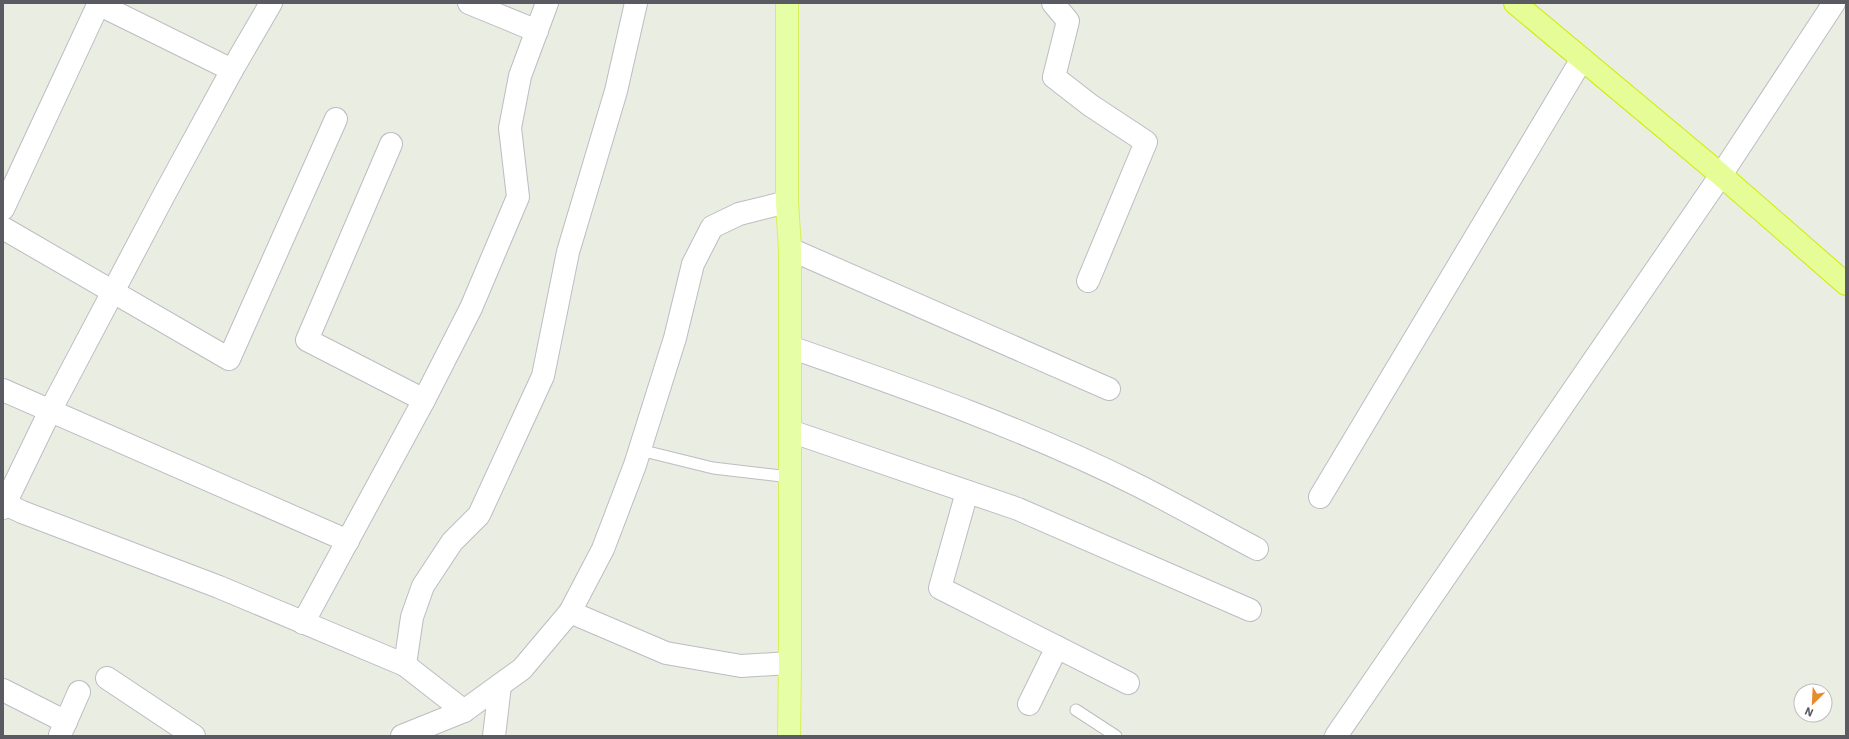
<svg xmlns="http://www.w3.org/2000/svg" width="1849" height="739" viewBox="0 0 1849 739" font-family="'IBM Plex Sans',sans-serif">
<rect width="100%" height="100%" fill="#eaede1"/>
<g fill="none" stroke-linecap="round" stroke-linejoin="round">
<g stroke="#bcbcc3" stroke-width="13">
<g id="service">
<polyline points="640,450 713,468 790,477"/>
<polyline points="1076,710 1116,736"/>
</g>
</g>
<g stroke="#bcbcc3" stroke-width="24">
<g id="minor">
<polyline points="469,3 537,31"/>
<polyline points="1053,3 1068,21 1054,77 1090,105 1146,142 1088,281"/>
<polyline points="98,4 232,70"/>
<polyline points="391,144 307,340 424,400"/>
<polyline points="3,209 99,3"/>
<polyline points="3,228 229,359 336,119"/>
<polyline points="790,249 1109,389"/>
<path d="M 790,347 C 907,388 1025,429 1137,485 C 1177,505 1217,528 1257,549"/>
<polyline points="3,390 348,541"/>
<polyline points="790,431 1018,509 1250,610"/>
<polyline points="967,492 940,588 1128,683"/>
<polyline points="1320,497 1582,59"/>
<polyline points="3,503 22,512 219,587 405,665 464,711"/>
<polyline points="3,508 50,411 164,195 232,70 271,3"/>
<polyline points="570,612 666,653 741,666 790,663"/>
<polyline points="303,623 424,400 471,308 518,197 510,128 520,76 547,3"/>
<polyline points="405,665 412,617 423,586 452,542 479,515 543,376 568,252 616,91 636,3"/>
<polyline points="107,678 194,736"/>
<polyline points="3,690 66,722"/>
<polyline points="1029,704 1057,647"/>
<polyline points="60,735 79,692"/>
<polyline points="402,736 464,711 522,669 570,612 603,549 635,465 675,338 693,264 712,227 739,214 787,202"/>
<polyline points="494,736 500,685"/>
<polyline points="1336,736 1721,175 1834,3"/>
</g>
</g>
<g stroke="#d8f057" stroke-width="24">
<polyline id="primary" points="787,3 787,202 790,249 790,663 789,736"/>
</g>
<g stroke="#cfeb02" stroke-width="24">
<polyline id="trunk" points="1515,3 1721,175 1846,284"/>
</g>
<use href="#service" stroke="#fff" stroke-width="11"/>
<use href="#minor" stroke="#fff" stroke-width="22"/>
<use href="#primary" stroke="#e6fea5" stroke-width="22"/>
<use href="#trunk" stroke="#e6fd97" stroke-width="22"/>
</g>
<rect width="1849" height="739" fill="none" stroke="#5a5a62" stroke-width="8"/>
<g transform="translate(1813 703) rotate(204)"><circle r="19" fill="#ffffff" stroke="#bdbdc0"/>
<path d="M0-3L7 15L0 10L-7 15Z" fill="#e78c2d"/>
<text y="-6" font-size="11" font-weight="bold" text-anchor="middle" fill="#5a5a62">N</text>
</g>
</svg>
